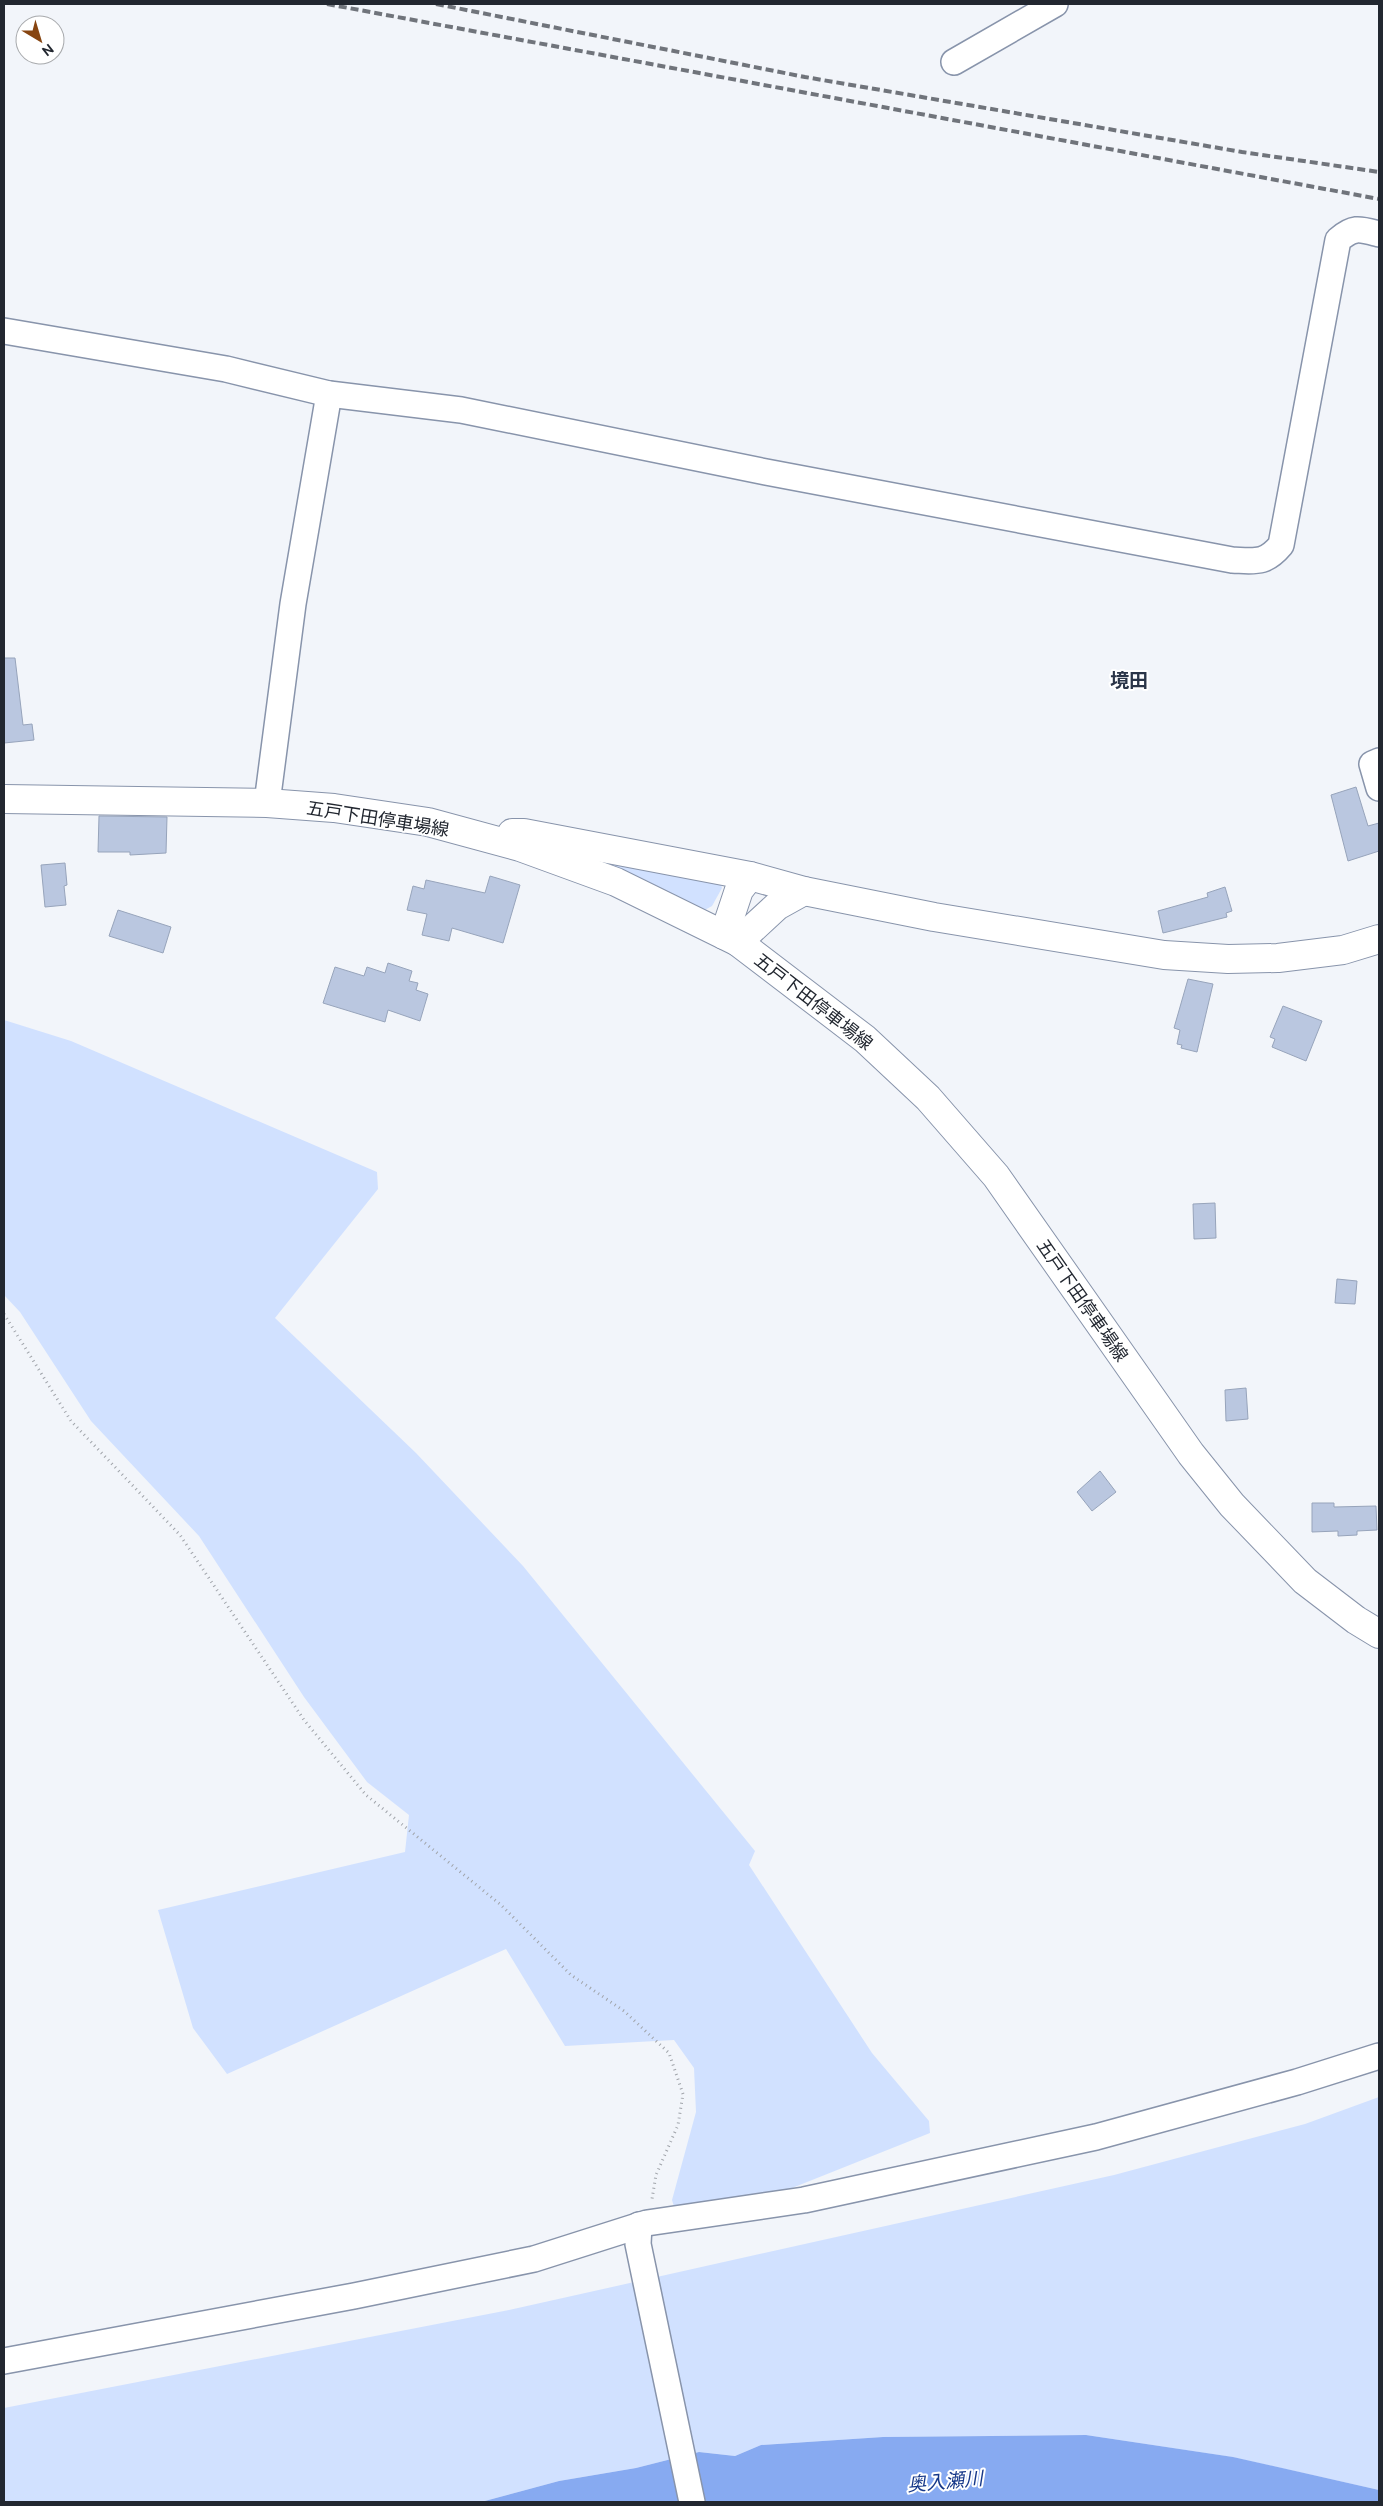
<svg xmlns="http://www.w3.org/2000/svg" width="1383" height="2506" viewBox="0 0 1383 2506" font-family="Ubuntu,'Noto Sans JP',sans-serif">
<rect width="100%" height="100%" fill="#f2f5fa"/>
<g fill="#d1e1ff">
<polygon points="615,857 719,878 722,888 712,906 703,911 611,866"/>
<polygon points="4,1020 71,1041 377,1172 378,1189 275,1318 416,1453 523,1566 755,1851 749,1865 872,2053 929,2121 930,2133 787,2190 675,2210 672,2200 696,2112 694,2068 674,2040 565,2046 506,1949 227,2074 193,2028 158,1910 405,1852 409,1815 367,1782 304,1697 199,1536 91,1421 20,1312 4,1295"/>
<polygon points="1379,2097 1379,2490 1232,2457 1086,2435 883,2437 761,2445 735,2456 699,2452 636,2468 559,2481 481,2502 4,2502 4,2408 509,2310 1114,2175 1305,2124"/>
</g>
<polygon fill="#87aaf1" points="1086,2435 1233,2457 1379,2490 1379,2502 481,2502 559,2481 636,2468 699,2452 735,2456 761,2445 883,2437"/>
<g fill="#bac7e0" stroke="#97a4bb">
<polygon points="4,658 15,658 23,725 32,724 34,740 4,743"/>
<polygon points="1356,787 1368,826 1379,823 1379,851 1348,861 1331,795"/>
<polygon points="99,816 167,817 166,853 130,855 130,852 98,852"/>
<polygon points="65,863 67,885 64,886 66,905 45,907 41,865"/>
<polygon points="490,876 520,885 503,943 452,928 449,941 422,935 427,914 407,910 413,886 424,889 426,880 485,893"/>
<polygon points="1225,887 1232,911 1226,913 1227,917 1163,933 1158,911 1208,897 1207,893"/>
<polygon points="118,910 171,927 163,953 109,936"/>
<polygon points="388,963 412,971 409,981 418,983 416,990 428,994 420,1021 388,1010 385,1022 323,1003 335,967 364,976 367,967 385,973"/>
<polygon points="1188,979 1213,984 1197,1052 1181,1048 1182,1045 1177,1044 1180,1030 1174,1028"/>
<polygon points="1283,1006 1322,1021 1306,1061 1272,1047 1275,1039 1270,1037"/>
<polygon points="1215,1203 1216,1238 1194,1239 1193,1204"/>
<polygon points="1337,1279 1357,1281 1355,1304 1335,1303"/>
<polygon points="1246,1388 1248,1419 1226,1421 1225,1390"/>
<polygon points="1100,1471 1116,1492 1092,1511 1077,1492"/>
<polygon points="1312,1503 1334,1503 1334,1507 1376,1506 1377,1530 1357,1531 1357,1535 1338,1536 1338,1531 1312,1532"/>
</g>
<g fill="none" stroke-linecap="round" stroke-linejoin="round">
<g stroke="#8894ab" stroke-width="28">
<g id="street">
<polyline points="954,62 1055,4"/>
<path d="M 4,331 L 226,369 L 329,394 L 461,410 L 766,472 L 1232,560 C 1256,561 1265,564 1281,545 L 1338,240 C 1354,226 1360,229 1379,234"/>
<polyline points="1379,761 1372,764 1379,788"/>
<polyline points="267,803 293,604 329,394"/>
<polyline points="639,2225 638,2244 692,2502"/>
<polyline points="4,2361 354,2296 534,2259 647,2223 804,2200 1096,2137 1297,2082 1379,2056"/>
</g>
</g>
<g stroke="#8894ab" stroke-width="30">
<g id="secondary">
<polyline points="4,799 267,803 334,808 428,822 520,847 616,882 738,942 865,1039 928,1098 996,1176 1191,1454 1232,1505 1305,1581 1356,1620 1379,1634"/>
<polyline points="512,833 524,833 750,876 804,891 934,917 1164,955 1228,959 1278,958 1343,950 1379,939"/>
<polyline points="724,935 739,890 750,876"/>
<polyline points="738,942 777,906 804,891"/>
</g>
</g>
<polyline stroke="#a0a4aa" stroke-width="3" stroke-dasharray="1 4" stroke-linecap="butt" points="4,1314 71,1421 180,1535 304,1720 366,1795 501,1905 571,1975 624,2011 669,2053 683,2094 678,2125 656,2175 652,2199"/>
<use href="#street" stroke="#fff" stroke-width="25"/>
<use href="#secondary" stroke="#fff" stroke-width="28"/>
<g stroke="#70747b" stroke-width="4" stroke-dasharray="8 4" stroke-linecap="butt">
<polyline points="327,4 1379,199"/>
<polyline points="436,4 805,77 1242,152 1379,172"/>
</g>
</g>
<g text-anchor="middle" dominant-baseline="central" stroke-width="4" stroke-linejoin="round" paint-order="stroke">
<g font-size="18" fill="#222730" stroke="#fff">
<text transform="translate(378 818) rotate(9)">五戸下田停車場線</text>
<text transform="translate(814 1001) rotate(38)">五戸下田停車場線</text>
<text transform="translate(1083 1300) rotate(55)">五戸下田停車場線</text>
</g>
<g font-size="19" font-weight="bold" fill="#2b3548" stroke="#fff">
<text x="1129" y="680">境田</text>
</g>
<g font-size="19" font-style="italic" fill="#163889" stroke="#fff">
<text transform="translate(945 2481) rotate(-5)">奥入瀬川</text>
</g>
</g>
<rect width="1383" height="2506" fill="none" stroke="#222730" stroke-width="10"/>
<g transform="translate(40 40) rotate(142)"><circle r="24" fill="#ffffff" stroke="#a7a9ac"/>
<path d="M0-4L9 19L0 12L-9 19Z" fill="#874511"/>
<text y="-8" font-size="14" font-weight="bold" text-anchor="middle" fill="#222730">N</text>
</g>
</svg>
